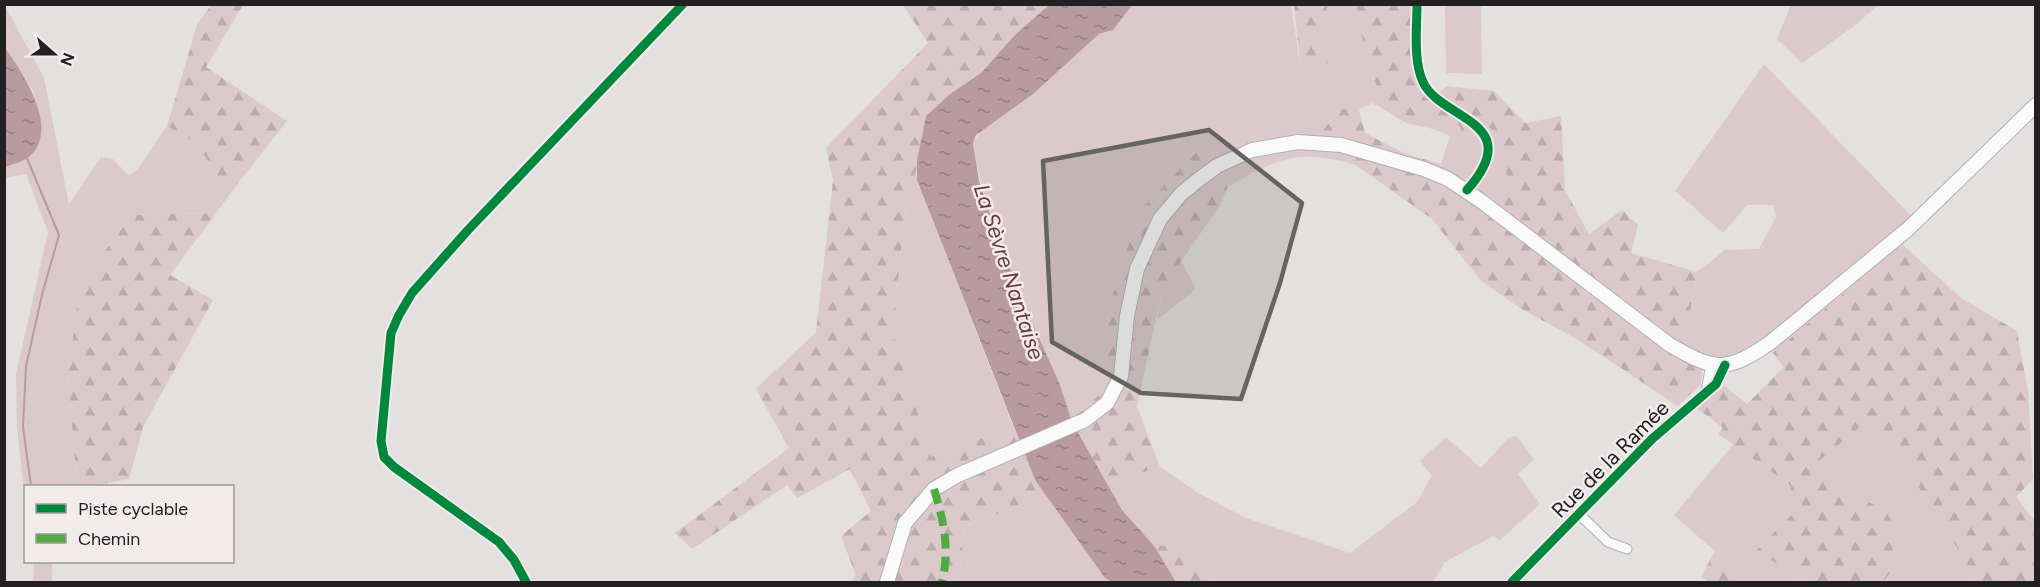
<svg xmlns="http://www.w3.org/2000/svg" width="2040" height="587" viewBox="0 0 2040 587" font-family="Figtree,sans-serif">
<defs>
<pattern id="forest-firs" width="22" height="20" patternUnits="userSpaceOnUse" patternTransform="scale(1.5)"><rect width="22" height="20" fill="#dbc9cb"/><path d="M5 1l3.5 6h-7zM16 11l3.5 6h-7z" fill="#bcacae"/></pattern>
<pattern id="water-ripples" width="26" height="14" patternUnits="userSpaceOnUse" patternTransform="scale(1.5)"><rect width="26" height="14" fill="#b99b9f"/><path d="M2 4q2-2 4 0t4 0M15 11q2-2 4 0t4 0" fill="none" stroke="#967e81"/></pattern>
</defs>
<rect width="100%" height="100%" fill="#e4e0e0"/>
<g fill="#dbc9cb">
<path d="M 1132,5 L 1291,5 L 1301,70 L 1319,40 L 1328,5 L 1356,5 L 1373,79 L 1459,125 L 1476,137 L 1468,123 L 1428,97 L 1442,91 L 1494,131 L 1515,199 L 1458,189 L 1441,164 L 1450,136 L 1433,129 L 1406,123 L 1373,103 L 1359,109 L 1340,109 L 1322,130 L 1354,164 C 1297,150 1278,157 1228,187 L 1201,148 L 1109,308 L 1107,388 L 1078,414 L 1069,415 C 1065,403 1063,391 1058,380 C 1025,303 985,226 973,143 L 982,129 L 1033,93 L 1099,34 L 1109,32 Z"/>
<polygon points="1445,5 1481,5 1482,74 1446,73"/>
<polygon points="1791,5 1791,4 1878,5 1857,24 1802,63 1777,39"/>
<polygon points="5,6 44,78 69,205 101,157 113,159 129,176 137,170 167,126 195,142 225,186 232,191 212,219 210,213 131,215 80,285 68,373 77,486 26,486 25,498 17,427 16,374 48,232 26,174 5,178 4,167 22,161 41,135 38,109 33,91 5,46"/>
<polygon points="1764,64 1920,225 1898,249 1773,353 1762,342 1733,360 1703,359 1704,350 1685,341 1697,272 1725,250 1759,249 1776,217 1773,205 1747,205 1723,233 1675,191"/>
<polygon points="916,172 917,180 1012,424 1005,430 931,457 893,333 907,186"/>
<polygon points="1181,261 1196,289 1157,320 1163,286"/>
<polygon points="1873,415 1979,582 1883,582 1908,551 1886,511 1842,488 1813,466"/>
<polygon points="1516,436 1534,459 1518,474 1540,504 1500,540 1493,536 1445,562 1433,582 1210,582 1185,542 1155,547 1122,510 1107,484 1160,467 1198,493 1246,518 1350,553 1417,502 1432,476 1420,461 1446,437 1481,468 1508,438"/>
<polygon points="1733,445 1790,485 1794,512 1757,551 1807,582 1738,582 1742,575 1674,515"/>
<polygon points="1046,494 1105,578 1112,582 959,582 964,527"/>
<polygon points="34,562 52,562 52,582 33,582"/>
</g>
<g fill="url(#forest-firs)">
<polygon points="211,5 243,5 206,67 287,121 232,191 225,186 195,142 167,126 197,25"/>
<polygon points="903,5 1049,5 1015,36 981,73 950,94 926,116 916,172 907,186 893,333 931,457 1005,430 1012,424 1035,480 1046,494 964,527 959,582 853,582 855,573 841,536 871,511 850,469 797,498 787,485 692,549 675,533 789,448 756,389 816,332 833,181 826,148 928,43"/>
<polygon points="1294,5 1328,5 1319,40 1331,62 1301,71"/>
<path d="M 1356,5 L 1412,5 C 1413,30 1409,81 1431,98 C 1448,112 1465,118 1476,137 L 1471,140 L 1464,137 L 1459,125 L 1443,118 L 1433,124 C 1423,120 1408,117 1398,111 C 1366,88 1364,40 1356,5 Z"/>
<polygon points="1446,86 1494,91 1525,123 1561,116 1565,190 1589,234 1622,210 1638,225 1631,253 1697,272 1685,341 1704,350 1701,384 1678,406 1580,341 1520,308 1481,281 1432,219 1354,164 1322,131 1340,109 1359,109 1365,133 1406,154 1441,164 1458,189 1514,198 1494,131 1442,91"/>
<polygon points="1202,147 1228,187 1219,207 1163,287 1137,406 1160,467 1107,484 1069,415 1078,414 1107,388 1109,308 1139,211"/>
<polygon points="211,213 212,219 170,275 213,300 143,427 129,479 93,486 77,486 68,373 80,285 131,215"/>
<polygon points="1902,244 1961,298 2017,331 2028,391 2033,479 2016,497 2035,521 2035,582 1979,582 1873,416 1813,466 1842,488 1886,511 1908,551 1883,582 1807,582 1756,551 1794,512 1790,485 1718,434 1723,428 1697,408 1725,386 1747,404 1784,367 1773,353"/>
<polygon points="1185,542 1210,582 1176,582 1155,547"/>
<polygon points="1715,551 1743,575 1738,582 1709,582 1701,577"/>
</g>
<g fill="url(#water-ripples)">
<polygon points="1049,5 1132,5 1113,30 1099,34 1033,94 976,135 973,143 979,181 994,226 1021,298 1059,382 1072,422 1122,510 1155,547 1176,582 1112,582 1105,578 1035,480 917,180 917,161 926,116 950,94 981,73 1015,35"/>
<path d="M 4,46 C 21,70 61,128 30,156 C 23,162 13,164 5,167 Z"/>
</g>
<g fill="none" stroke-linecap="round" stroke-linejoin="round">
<polyline stroke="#b99b9f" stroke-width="2" points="26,156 59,235 42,295 26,366 23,427 31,486"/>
<g stroke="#b2b0b0" stroke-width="11">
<g id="street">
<path d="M 1417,4 C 1417,29 1413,60 1423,82 C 1440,120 1528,121 1467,190"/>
<polyline points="1706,391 1711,365"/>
<polyline points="1579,514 1608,542 1627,549"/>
<polyline points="526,582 514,560 499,542 394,467 384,457 381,441 391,333 399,315 412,293 468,230 683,4"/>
<polyline points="1512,582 1652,439 1716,384 1725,365"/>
</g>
</g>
<g stroke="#b2b0b0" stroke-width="16">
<path id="secondary" d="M 887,582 L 905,523 L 934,489 L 958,475 L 1085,420 L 1107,403 L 1121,376 L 1127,316 L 1137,269 L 1160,219 L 1181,194 L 1198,180 L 1217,166 L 1252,150 L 1298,142 L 1341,145 L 1424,169 L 1448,179 L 1481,201 L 1670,345 C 1715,371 1727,373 1771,342 L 1908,229 L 2036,105"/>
</g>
<use href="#street" stroke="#fbfafa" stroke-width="9"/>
<use href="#secondary" stroke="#fbfafa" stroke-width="14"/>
<path stroke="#53aa43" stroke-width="8" stroke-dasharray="15 8" stroke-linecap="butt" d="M 934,489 C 944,522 950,549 942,582"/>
<g stroke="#f2ecec" stroke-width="13">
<g id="cycleway">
<path d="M 1417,4 C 1417,29 1413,60 1423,82 C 1440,120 1528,121 1467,190"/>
<polyline points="526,582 514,560 499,542 394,467 384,457 381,441 391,333 399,315 412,293 468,230 683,4"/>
<polyline points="1512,582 1652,439 1716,384 1725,365"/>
</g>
</g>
<use href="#cycleway" stroke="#00873e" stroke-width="9"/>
</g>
<path fill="#666363" fill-opacity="0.2" stroke="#666363" stroke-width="4.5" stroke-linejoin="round" d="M 1209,130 L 1302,203 L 1280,283 L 1241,399 L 1141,393 L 1052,342 L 1043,161 Z"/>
<g text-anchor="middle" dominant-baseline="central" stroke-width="5" stroke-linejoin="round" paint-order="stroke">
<g font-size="21" fill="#222020" stroke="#f2ecec">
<text transform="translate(1610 459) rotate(-45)">Rue de la Ramée</text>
</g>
<g font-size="22" font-style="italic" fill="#6f3640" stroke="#f2ecec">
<text transform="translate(1009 272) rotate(72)">La Sèvre Nantaise</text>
</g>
</g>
<rect width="2040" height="587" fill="none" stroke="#222020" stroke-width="12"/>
<rect x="24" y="485" width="210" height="78" fill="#f2ecec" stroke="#9f9a9a" stroke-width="1.5"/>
<rect x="36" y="504" width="30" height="9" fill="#00873e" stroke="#9f9a9a" stroke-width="1.5"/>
<text x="78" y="515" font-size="18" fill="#222020">Piste cyclable</text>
<rect x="36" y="534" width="30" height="9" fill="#53aa43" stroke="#9f9a9a" stroke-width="1.5"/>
<text x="78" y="545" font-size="18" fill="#222020">Chemin</text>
<g transform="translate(54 54) rotate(111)" stroke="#f2ecec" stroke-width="4.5" paint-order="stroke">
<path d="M0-4.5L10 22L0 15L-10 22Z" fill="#222020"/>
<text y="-9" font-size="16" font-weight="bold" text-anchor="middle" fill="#222020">N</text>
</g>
</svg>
